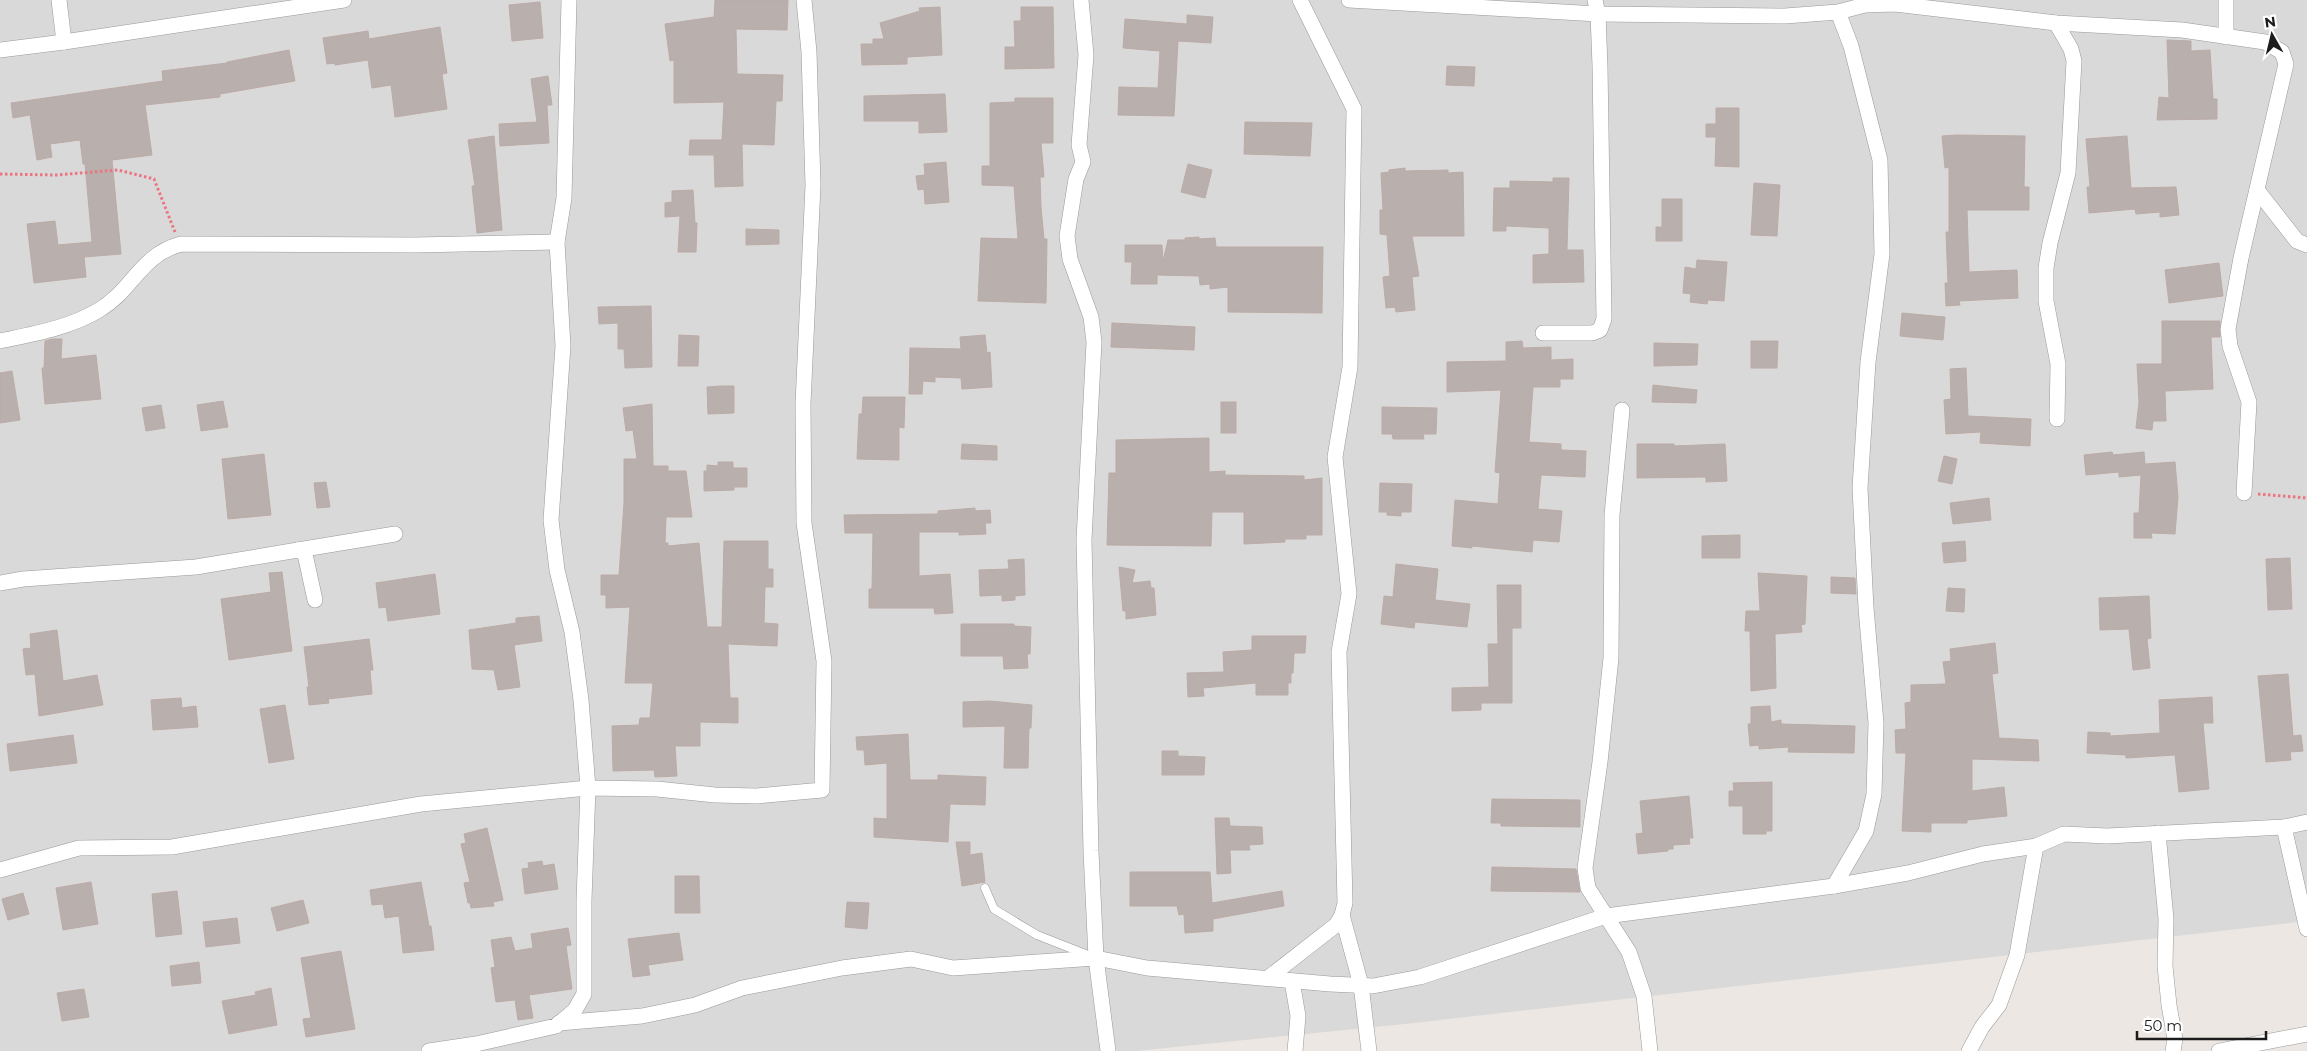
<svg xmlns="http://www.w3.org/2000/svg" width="2307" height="1051" viewBox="0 0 2307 1051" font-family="Montserrat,sans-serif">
<rect width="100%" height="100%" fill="#ece7e2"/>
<polygon fill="#dad9d9" points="0,0 2307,0 2307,921 1405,1024 1136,1051 0,1051"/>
<g fill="#b9afac" stroke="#bcaba6">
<polygon points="715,0 788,0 787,30 736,29 737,74 783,75 782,101 776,101 774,145 742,144 743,186 715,187 714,155 689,155 690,140 722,140 724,102 674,103 674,60 670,61 665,24 714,17"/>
<polygon points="540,2 543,38 512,41 509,5"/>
<polygon points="940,7 942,55 907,57 907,64 862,65 861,44 873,44 873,39 884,39 880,23 920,11 919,8"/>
<polygon points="1021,7 1053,7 1054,68 1005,69 1005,47 1015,47 1014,21 1021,21"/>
<polygon points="1187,15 1213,17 1211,43 1178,41 1174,116 1118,115 1119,87 1158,88 1160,51 1123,48 1125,19 1187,24"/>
<polygon points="440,27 447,73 442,74 447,109 395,117 391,85 372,88 368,60 335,65 335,63 327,64 323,38 368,31 369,39"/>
<polygon points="2167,40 2191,41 2191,51 2210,50 2213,99 2217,99 2217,119 2157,120 2159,97 2169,98"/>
<polygon points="289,50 295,81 220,94 220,97 145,105 152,155 112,160 121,254 84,257 86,277 34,283 27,224 55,221 58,245 92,242 85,164 83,164 80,140 50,144 52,157 37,160 30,115 13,118 11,103 163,81 162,71 227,63 227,62"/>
<polygon points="1447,66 1475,67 1474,86 1446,85"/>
<polygon points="548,76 552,105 547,105 549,143 500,146 499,124 537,122 531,79"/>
<polygon points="945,94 947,132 919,133 919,121 864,121 864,96"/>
<polygon points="1015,98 1053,98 1053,143 1041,143 1044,177 1040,177 1041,207 1044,239 1047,239 1046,303 978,301 981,238 1018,239 1014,186 982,185 982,166 990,166 990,103 1015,102"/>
<polygon points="1716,108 1739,108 1739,167 1715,166 1716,137 1706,137 1706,124 1716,124"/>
<polygon points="1245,122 1312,123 1310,156 1244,154"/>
<polygon points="1956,135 2025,136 2024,187 2029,187 2029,210 1967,210 1969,272 2017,270 2018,298 1959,301 1960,305 1946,306 1945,283 1948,283 1946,232 1949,232 1949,167 1945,168 1942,136"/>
<polygon points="494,136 502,230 477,233 472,186 475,186 468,140"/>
<polygon points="2127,136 2131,188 2176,187 2179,215 2160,217 2160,212 2136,214 2135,209 2089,213 2087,187 2090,187 2086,139"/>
<polygon points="946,162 949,202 925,204 924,189 918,190 916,176 925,175 924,164"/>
<polygon points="1188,164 1212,170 1205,198 1181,192"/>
<polygon points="1405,168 1405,171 1448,170 1448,173 1463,172 1464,236 1412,236 1419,276 1412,277 1415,310 1396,312 1395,307 1386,308 1383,277 1390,276 1387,235 1380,234 1380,210 1383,210 1381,173 1389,172 1389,170"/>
<polygon points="1553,178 1569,178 1567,250 1583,250 1584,282 1533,283 1533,255 1549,254 1549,228 1506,226 1506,231 1493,231 1494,188 1510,188 1510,181 1553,182"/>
<polygon points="1754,183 1780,185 1777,236 1751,235"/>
<polygon points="693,190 695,223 697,223 696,252 678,252 680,216 665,217 665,203 672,202 672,191"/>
<polygon points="1662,199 1682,199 1682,241 1656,241 1656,227 1662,227"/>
<polygon points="746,229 779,230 779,244 746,245"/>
<polygon points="1199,237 1199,239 1215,238 1216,247 1323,247 1322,313 1228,312 1228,287 1210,289 1210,284 1200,285 1199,276 1157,275 1157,284 1131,284 1132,262 1125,262 1125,245 1162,245 1163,261 1168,240 1185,240 1185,238"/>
<polygon points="1697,260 1727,262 1724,301 1708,300 1707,304 1690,302 1691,294 1683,293 1685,267 1696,269"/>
<polygon points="2219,263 2223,296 2169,303 2165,270"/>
<polygon points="651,306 652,367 625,368 624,349 618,349 618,323 599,324 598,307"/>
<polygon points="1902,313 1945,317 1943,340 1900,336"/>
<polygon points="2162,321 2220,321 2220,337 2211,337 2213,389 2165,391 2166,421 2153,421 2152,430 2136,428 2139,402 2137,364 2162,364"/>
<polygon points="1112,323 1195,327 1194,350 1111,347"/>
<polygon points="679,335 699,336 698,366 678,366"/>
<polygon points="985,335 987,353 990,352 992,387 962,389 961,378 935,377 935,382 923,381 922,394 909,394 910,348 961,349 960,337"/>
<polygon points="52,339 62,339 61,359 96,355 101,399 45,404 42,368 44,368 45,341"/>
<polygon points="1522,341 1523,348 1551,347 1551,360 1573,359 1573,379 1560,379 1560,387 1533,387 1529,442 1561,444 1561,450 1586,451 1585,477 1541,475 1538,509 1562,511 1559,542 1533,540 1532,552 1472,546 1472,548 1452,546 1455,500 1498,504 1500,473 1495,472 1501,390 1447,392 1447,362 1506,361 1506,342"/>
<polygon points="1751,341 1778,341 1777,368 1751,368"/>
<polygon points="1654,343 1698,344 1697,365 1654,366"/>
<polygon points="1966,368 1968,416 2031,419 2030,446 1980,443 1981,432 1946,434 1944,400 1951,399 1950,369"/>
<polygon points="12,371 20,420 0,423 0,373"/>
<polygon points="1653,385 1697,390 1696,403 1652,402"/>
<polygon points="721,386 734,386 734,413 708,414 707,387"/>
<polygon points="863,397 905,397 904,428 899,427 899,460 857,459 859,414 862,414"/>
<polygon points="223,401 228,427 201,431 197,405"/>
<rect x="1221" y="402" width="15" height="31"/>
<polygon points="652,404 653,466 668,466 668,471 686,471 692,517 666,517 665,543 668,543 668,546 699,543 707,627 722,627 724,541 768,541 768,569 773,569 773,587 765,587 764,623 778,624 777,646 728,644 730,698 738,698 738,723 700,722 700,746 675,746 677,776 655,777 654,770 613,771 612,726 639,725 640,718 650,718 653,683 625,683 630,607 606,608 606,595 601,595 601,575 619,575 624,503 624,459 637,459 633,430 626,431 623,408"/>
<polygon points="161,405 165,428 146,431 142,408"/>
<polygon points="1382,407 1437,408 1436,434 1423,434 1424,439 1393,439 1392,434 1382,434"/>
<polygon points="1209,438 1209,472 1225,471 1225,475 1304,476 1304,480 1322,478 1322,535 1306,535 1306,539 1285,539 1285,542 1244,544 1244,512 1212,512 1211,546 1107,545 1109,473 1116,473 1116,440"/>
<polygon points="962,444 997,446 997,460 961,459"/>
<polygon points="1637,444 1674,444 1674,446 1725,444 1727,481 1706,482 1706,477 1637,478"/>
<polygon points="2112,452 2113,455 2144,452 2145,464 2175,462 2178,497 2175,534 2151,533 2152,538 2134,538 2134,513 2139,513 2141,475 2119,477 2119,472 2086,475 2084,455"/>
<polygon points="264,454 271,515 228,519 222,459"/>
<polygon points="1944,456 1957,459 1952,484 1938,481"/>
<polygon points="718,462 733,462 733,468 747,468 747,487 734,487 734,490 704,491 704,471 707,471 707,465 718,466"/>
<polygon points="326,482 330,507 317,508 314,483"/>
<polygon points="1380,483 1412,484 1411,512 1401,512 1401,516 1387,515 1387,512 1379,512"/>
<polygon points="1989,498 1991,520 1953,524 1950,503"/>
<polygon points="975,508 975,511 990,510 991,523 985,523 986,534 959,535 959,532 919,532 919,576 950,574 953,613 935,614 934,608 869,608 869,589 872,589 873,533 845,533 844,515 938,514 938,511"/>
<polygon points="1740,535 1740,558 1702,558 1702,536"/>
<polygon points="1965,541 1966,561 1944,563 1942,543"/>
<polygon points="2290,558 2292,609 2268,610 2266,559"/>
<polygon points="1024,559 1025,595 1015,596 1015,600 1002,601 1002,595 980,596 979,570 1009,569 1008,560"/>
<polygon points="1396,564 1438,569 1435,600 1470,604 1467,627 1415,622 1414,628 1381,624 1384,596 1393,597"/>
<polygon points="1119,567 1135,570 1132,583 1150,581 1151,588 1154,588 1156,615 1126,619 1126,611 1123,611"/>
<polygon points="282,572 292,651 229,660 221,599 271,592 269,573"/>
<polygon points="1758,573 1807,576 1805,624 1801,625 1802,632 1775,634 1776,688 1751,691 1750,631 1745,631 1746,611 1760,611"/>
<polygon points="435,574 440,614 388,621 386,607 379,608 376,583"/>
<polygon points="1831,577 1855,578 1856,594 1831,593"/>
<polygon points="1497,585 1521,585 1521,628 1512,628 1512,703 1481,703 1481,710 1452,711 1452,688 1489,687 1488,644 1498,644"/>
<polygon points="1948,588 1965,589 1964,612 1946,611"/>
<polygon points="2149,596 2151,638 2147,639 2150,668 2133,670 2129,629 2100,630 2099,598"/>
<polygon points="539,616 542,641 514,645 520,687 498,690 494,670 472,669 469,630 516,623 516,618"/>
<polygon points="961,624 1014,624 1014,626 1031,627 1030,654 1027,654 1028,668 1004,669 1003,656 961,656"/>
<polygon points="57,630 63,681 97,675 103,705 39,716 35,674 26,675 23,649 31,648 30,634"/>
<polygon points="1252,636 1306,636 1305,653 1294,653 1293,673 1291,673 1291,683 1288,683 1288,695 1256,695 1256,683 1203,688 1204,696 1188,697 1187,673 1224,672 1223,652 1252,650"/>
<polygon points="369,639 373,670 370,670 372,694 328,699 329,703 309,705 307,687 309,687 304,647"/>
<polygon points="1995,643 1998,673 1992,674 1999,738 2038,740 2039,761 1972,759 1972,791 2004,787 2007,816 1967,820 1967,823 1931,823 1931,832 1902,831 1906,753 1896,753 1895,730 1906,729 1905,703 1911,702 1911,685 1946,684 1943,662 1951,661 1950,649"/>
<polygon points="2288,674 2293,736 2301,735 2303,751 2290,752 2291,760 2266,762 2258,676"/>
<polygon points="2212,697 2213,723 2203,723 2209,789 2179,792 2175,755 2126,758 2126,755 2087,753 2088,732 2110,733 2110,736 2160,733 2159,700"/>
<polygon points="181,698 182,708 196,706 198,727 153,730 151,700"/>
<polygon points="990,701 1032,705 1031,728 1029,728 1028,768 1004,768 1005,726 963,727 963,702"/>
<polygon points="285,705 294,759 269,763 260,709"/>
<polygon points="1770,706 1771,722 1781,720 1781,724 1855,726 1854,753 1788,752 1789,747 1759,749 1759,745 1750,746 1748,724 1751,724 1751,707"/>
<polygon points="908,734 910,780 938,780 938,775 986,777 985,805 950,804 948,842 874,837 874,818 887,819 887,763 865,765 864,750 857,750 856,737"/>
<polygon points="73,735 77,763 10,771 7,744"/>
<polygon points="1162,751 1178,751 1178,756 1205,757 1204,775 1162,775"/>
<polygon points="1772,782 1772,831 1766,831 1766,834 1743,834 1743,806 1729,806 1729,791 1734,791 1733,783"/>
<polygon points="1689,796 1693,838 1689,838 1690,844 1673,845 1673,849 1668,849 1668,851 1638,854 1636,834 1643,833 1640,801"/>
<polygon points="1492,799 1580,800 1580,827 1501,826 1501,823 1491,823"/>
<polygon points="1215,818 1229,818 1230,826 1262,827 1263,844 1249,845 1250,850 1230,850 1231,873 1217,874"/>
<polygon points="487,828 503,900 493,902 494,906 471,908 470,903 468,903 464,883 470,882 461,844 466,843 464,834"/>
<polygon points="956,842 970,842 970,855 982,853 985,882 962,886"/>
<polygon points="542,861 543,866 554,864 558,889 525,894 522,869 529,868 528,863"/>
<polygon points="1492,867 1576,869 1580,892 1491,891"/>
<polygon points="1130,872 1210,872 1212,903 1282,891 1284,906 1213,919 1213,931 1185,933 1184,914 1179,915 1177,906 1130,906"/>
<polygon points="675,876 699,876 700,913 675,913"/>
<polygon points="91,882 98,924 63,930 56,888"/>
<polygon points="421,882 429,926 431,926 434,950 403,953 399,916 385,918 383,904 372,905 370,890"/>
<polygon points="177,891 182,934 156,937 152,894"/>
<polygon points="23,893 29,914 8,920 2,899"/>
<polygon points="303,900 309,923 277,931 271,908"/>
<polygon points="847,902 869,903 867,929 845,927"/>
<polygon points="237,918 240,943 206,947 203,922"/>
<polygon points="568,928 571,945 566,946 572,989 529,995 533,1018 518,1020 515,1000 496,1002 491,968 495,967 491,940 511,937 515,951 533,948 531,934"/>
<polygon points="679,933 683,960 648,965 650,975 633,977 628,939"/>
<polygon points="341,951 355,1029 306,1037 303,1019 311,1018 301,958"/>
<polygon points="199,962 201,983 172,986 170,966"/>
<polygon points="271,988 277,1025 229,1034 222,1001 256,995 255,992"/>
<polygon points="84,989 89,1017 62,1021 57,993"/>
</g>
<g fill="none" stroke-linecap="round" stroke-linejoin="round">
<g stroke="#999" stroke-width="9">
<polyline id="service" points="985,888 994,909 1037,935 1088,955"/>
</g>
<g stroke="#999" stroke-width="16">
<g id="minor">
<polyline points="59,0 64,42"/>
<polyline points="1081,0 1086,55 1079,145 1083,162 1076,179 1067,236 1070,259 1091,317 1094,342 1084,540 1091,851 1096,958 1147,968 1330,984 1373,986 1420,977 1606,916 1834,886 1908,873 1983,854 2036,846 2064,834 2107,836 2284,827 2307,822"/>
<polyline points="1349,0 1598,14 1785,16 1838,12 1865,5 1895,4 2056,23 2182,30 2265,42 2282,52 2286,64 2241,258 2228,329 2230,346 2249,402 2244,493"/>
<polyline points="2226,0 2226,37"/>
<polyline points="2056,23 2071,49 2074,61 2068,173 2050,243 2046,268 2046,301 2058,364 2057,419"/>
<polyline points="0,50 64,42 344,0"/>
<polyline points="2257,190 2297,241 2307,245"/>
<polyline points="1543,333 1592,333 1600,330 1604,319 1600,66 1598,14 1595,0"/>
<path d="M 0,341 C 33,334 69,328 99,310 C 133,290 140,255 181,244 L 415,245 L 557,242"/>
<polyline points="1622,410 1612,515 1611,658 1600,762 1585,868 1588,888 1629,952 1644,996 1650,1051"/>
<polyline points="298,550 395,534"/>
<polyline points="0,583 23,579 196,567 298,550 305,554 315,600"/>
<polyline points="2284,827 2307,929"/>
<polyline points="2158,833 2166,919 2165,966 2169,1005 2175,1039 2173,1051"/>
<polyline points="0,870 79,848 172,847 421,804 588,788 657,789 715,795 757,796 822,790 824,661 804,523 803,404 813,185 809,52 804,0"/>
<polyline points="1834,886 1866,831 1874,794 1876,723 1866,608 1860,488 1868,362 1882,254 1880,160 1851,46 1838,12"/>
<polyline points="1342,915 1361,985 1369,1051"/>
<polyline points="1268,978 1336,925 1342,915 1345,903 1339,652 1349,594 1335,457 1350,367 1354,109 1300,0"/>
<polyline points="1292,981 1298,1016 1295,1051"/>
<polyline points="559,1023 642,1016 695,1005 742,988 842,968 911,959 953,968 1096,958 1108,1051"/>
<polyline points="429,1051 476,1044 556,1026 575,1010 584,994 584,900 588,788 581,700 572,632 557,570 551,520 563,346 557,242 564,198 569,0"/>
<polyline points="1969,1051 1982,1027 1999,1005 2017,955 2036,846"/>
<polyline points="2219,1051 2307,1034"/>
</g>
</g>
<g stroke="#ea7581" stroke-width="3" stroke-dasharray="2.5 2.5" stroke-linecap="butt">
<polyline points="0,174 56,175 118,170 154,179 175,232"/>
<polyline points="2258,494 2307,498"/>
</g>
<use href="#service" stroke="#fff" stroke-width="8"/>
<use href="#minor" stroke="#fff" stroke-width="15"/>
</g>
<g transform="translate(2272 35) rotate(352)" stroke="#ffffff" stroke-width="4" paint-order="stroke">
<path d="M0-4L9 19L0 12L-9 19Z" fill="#1c1c1c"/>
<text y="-8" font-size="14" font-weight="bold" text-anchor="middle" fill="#1c1c1c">N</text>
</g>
<path d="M2137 1031v8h129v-8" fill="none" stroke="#1c1c1c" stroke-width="2.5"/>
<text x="2144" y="1031" font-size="15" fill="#1c1c1c" stroke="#ffffff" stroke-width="4" paint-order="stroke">50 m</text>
</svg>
